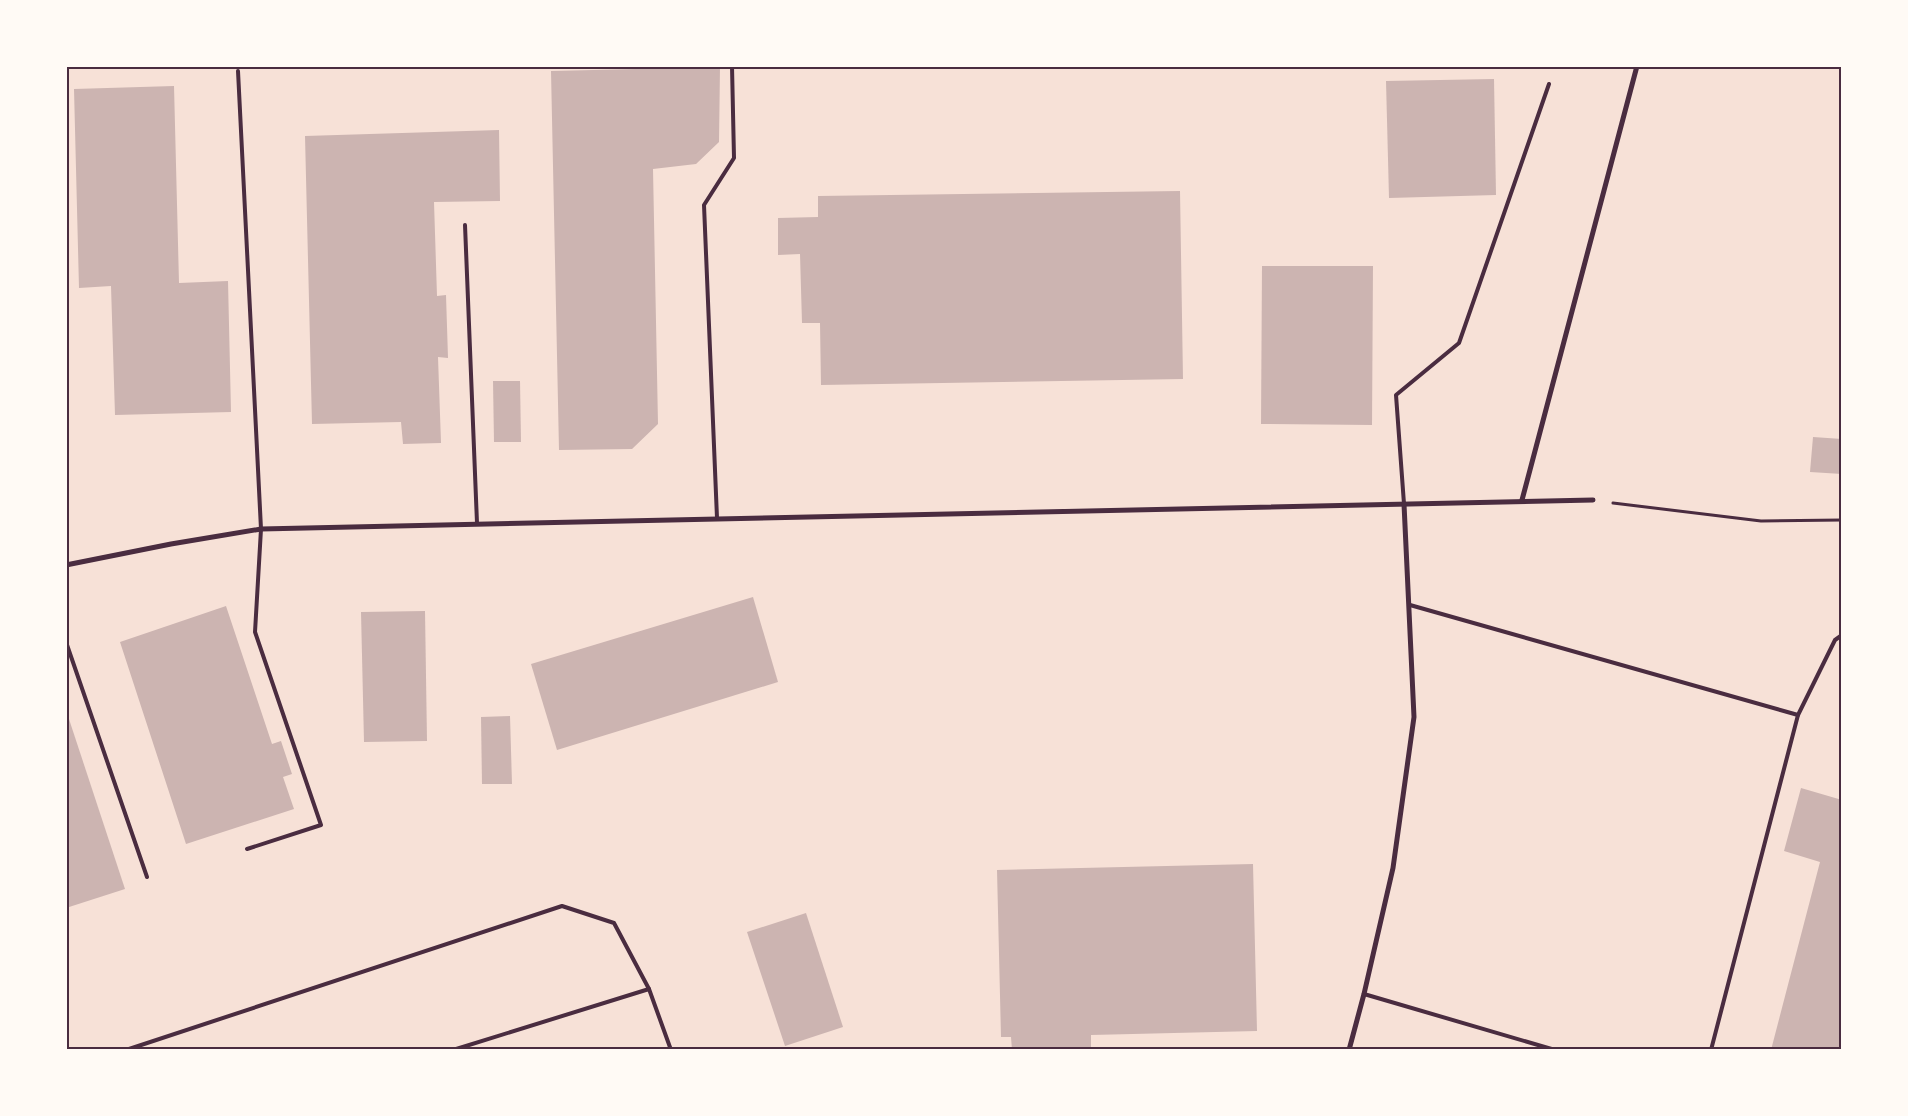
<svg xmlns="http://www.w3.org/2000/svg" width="1908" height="1116" viewBox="0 0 1908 1116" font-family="'IBM Plex Sans',sans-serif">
<rect width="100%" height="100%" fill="#f7e1d7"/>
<g fill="#ccb4b1">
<polygon points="720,67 719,142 696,164 653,169 658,424 632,449 559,450 551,71"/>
<polygon points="1494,79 1496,195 1389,198 1386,81"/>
<polygon points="174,86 179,283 228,281 231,412 115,415 111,286 79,288 74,89"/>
<polygon points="499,130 500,201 434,202 437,296 446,295 448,358 438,357 441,443 403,444 401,422 312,424 305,136"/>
<polygon points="1180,191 1183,379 821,385 820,323 802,323 800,254 778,255 778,218 818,217 818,196"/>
<polygon points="1262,266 1373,266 1372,425 1261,424"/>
<polygon points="493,381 520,381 521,442 494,442"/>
<polygon points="1813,437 1842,439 1842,474 1810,472"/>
<polygon points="753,597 778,682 557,750 531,664"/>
<polygon points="226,606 272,744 281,741 292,774 283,777 294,809 186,844 120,642"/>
<polygon points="425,611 427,741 364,742 361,612"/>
<polygon points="66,710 125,889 66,908"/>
<polygon points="510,716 512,784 482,784 481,717"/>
<polygon points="1801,788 1842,800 1842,1050 1771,1050 1820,862 1784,851"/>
<polygon points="1253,864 1257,1031 1091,1035 1091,1050 1012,1050 1011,1037 1001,1037 997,870"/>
<polygon points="806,913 843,1027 785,1046 747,932"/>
</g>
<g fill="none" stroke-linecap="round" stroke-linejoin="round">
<polyline stroke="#4a2c40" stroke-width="3" points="1613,503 1761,521 1842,520"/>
<g stroke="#4a2c40" stroke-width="4">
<polyline points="238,71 261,529 255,632 321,825 247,849"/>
<polyline points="465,225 477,523"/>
<polyline points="1404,504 1396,395 1459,343 1549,84"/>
<polyline points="717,518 704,205 734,158 732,66"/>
<polyline points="1410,605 1798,715"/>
<polyline points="66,642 147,877"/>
<polyline points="1364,994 1555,1050"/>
<polyline points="126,1050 562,906 614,923 649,989"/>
<polyline points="453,1050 649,989 671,1050"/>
<polyline points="1711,1050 1798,715 1835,640 1842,635"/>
</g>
<g stroke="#4a2c40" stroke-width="5">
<polyline points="1522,500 1637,66"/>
<polyline points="66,565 171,544 261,529 1593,500"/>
<polyline points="1349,1050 1364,994 1393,868 1414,717 1404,504"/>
</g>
</g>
<rect width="1908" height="1116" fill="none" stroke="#fffaf5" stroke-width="135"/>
<rect x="68" y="68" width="1772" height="980" fill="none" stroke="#4a2c40" stroke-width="2"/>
</svg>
